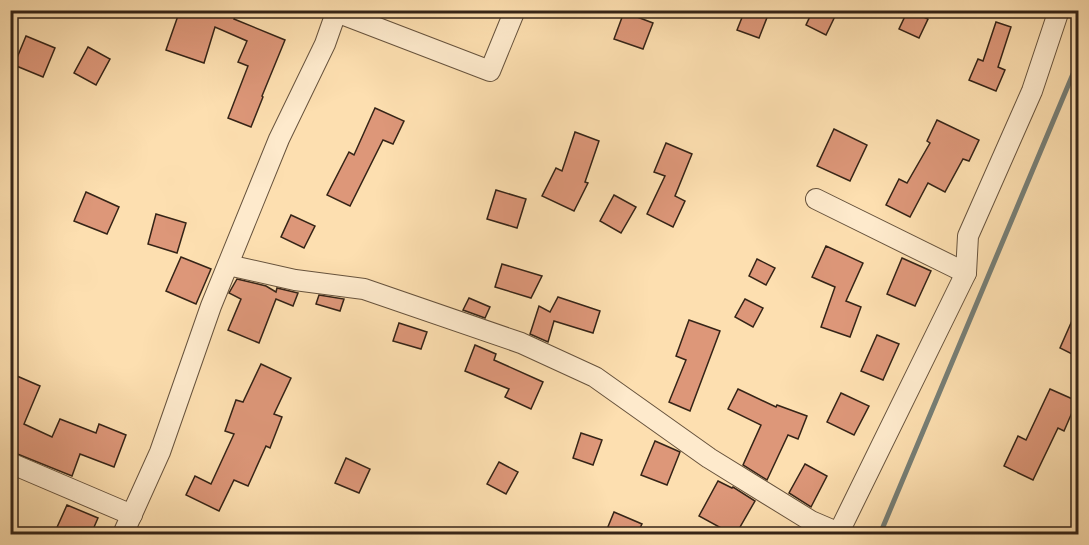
<svg xmlns="http://www.w3.org/2000/svg" width="1089" height="545" viewBox="0 0 1089 545" font-family="'EB Garamond',serif">
<rect width="100%" height="100%" fill="#fddfb0"/>
<filter id="stains"><feTurbulence type="fractalNoise" baseFrequency=".00333" numOctaves="4"/><feColorMatrix values="0 0 0 0 .2 0 0 0 0 .09 0 0 0 0 .02 0 0 0 .5 -.17"/></filter>
<radialGradient id="worn" r=".72"><stop offset=".6" stop-color="#630" stop-opacity="0"/><stop offset="1" stop-color="#630" stop-opacity=".3"/></radialGradient>
<g fill="none" stroke-linecap="round" stroke-linejoin="round">
<polyline stroke="#767e76" stroke-width="5" points="880,534 1078,62"/>
</g>
<g fill="#dd9779" stroke="#352417" stroke-width="1.5">
<polygon points="180,10 238,10 234,19 285,40 262,96 263,97 251,127 228,118 248,66 238,62 247,41 215,27 204,63 166,50"/>
<polygon points="745,10 770,10 759,38 737,30"/>
<polygon points="813,10 838,10 826,35 806,25"/>
<polygon points="908,10 928,19 919,38 899,29"/>
<polygon points="624,12 653,23 643,49 614,39"/>
<polygon points="996,22 1011,27 998,67 1005,70 996,91 969,80 978,59 983,61"/>
<polygon points="26,36 55,48 43,77 14,65"/>
<polygon points="88,47 110,59 96,85 74,73"/>
<polygon points="375,108 404,121 393,144 383,140 350,206 327,195 349,152 354,155"/>
<polygon points="937,120 979,140 969,161 963,159 945,192 928,183 910,217 886,205 899,179 907,183 930,143 927,141"/>
<polygon points="834,129 867,145 850,181 817,166"/>
<polygon points="575,132 599,141 585,182 588,183 574,211 542,196 556,168 562,171"/>
<polygon points="666,143 692,154 675,196 685,201 673,227 647,214 665,176 654,172"/>
<polygon points="496,190 526,199 517,228 487,219"/>
<polygon points="86,192 119,207 107,234 74,221"/>
<polygon points="614,195 636,207 621,233 600,221"/>
<polygon points="156,214 186,223 177,253 148,244"/>
<polygon points="291,215 315,226 304,248 281,237"/>
<polygon points="826,246 863,263 846,301 861,307 850,337 821,327 835,287 812,277"/>
<polygon points="181,257 211,269 196,304 166,291"/>
<polygon points="902,258 931,271 915,306 887,294"/>
<polygon points="757,259 775,268 766,285 749,276"/>
<polygon points="502,264 542,276 531,298 495,287"/>
<polygon points="237,279 266,286 276,292 277,288 298,293 293,306 276,299 259,343 228,330 241,299 229,293"/>
<polygon points="319,295 344,299 340,311 316,304"/>
<polygon points="558,297 600,311 593,333 554,321 548,342 530,334 539,306 550,312"/>
<polygon points="469,298 490,307 485,318 463,310"/>
<polygon points="745,299 763,308 753,327 735,317"/>
<polygon points="1078,307 1078,357 1060,348"/>
<polygon points="689,320 720,331 690,411 669,402 686,360 676,356"/>
<polygon points="399,323 427,332 421,349 393,341"/>
<polygon points="877,335 899,344 883,380 861,371"/>
<polygon points="475,345 496,354 494,360 543,382 531,409 505,397 509,389 465,371"/>
<polygon points="261,364 291,378 274,414 282,417 270,448 266,446 248,486 234,480 219,511 186,495 195,476 211,484 234,434 225,431 236,400 243,402"/>
<polygon points="10,373 40,386 24,424 52,437 60,419 96,433 99,424 126,435 114,467 80,454 72,476 10,451"/>
<polygon points="738,389 776,407 777,405 807,416 798,439 788,435 767,480 743,465 761,425 728,409"/>
<polygon points="1050,389 1077,401 1064,431 1058,428 1033,480 1004,466 1018,436 1026,440"/>
<polygon points="841,393 869,406 854,435 827,422"/>
<polygon points="581,433 602,440 593,465 573,458"/>
<polygon points="655,441 680,452 667,485 641,475"/>
<polygon points="346,458 370,469 359,493 335,483"/>
<polygon points="499,462 518,472 506,494 487,484"/>
<polygon points="805,464 827,476 811,507 789,493"/>
<polygon points="718,481 732,488 733,487 755,501 736,534 732,534 699,516"/>
<polygon points="67,505 98,518 91,534 54,534"/>
<polygon points="614,512 642,524 637,534 605,534"/>
</g>
<g fill="none" stroke-linecap="round" stroke-linejoin="round">
<g stroke="#67533d" stroke-width="22">
<g id="minor">
<polyline points="331,10 490,71 515,10"/>
<polyline points="816,199 966,273"/>
<polyline points="228,265 295,280 364,289 521,343 595,377 709,458 811,521 839,533"/>
<polyline points="10,463 132,515"/>
<polyline points="123,534 160,452 211,306 279,139 325,44 337,10"/>
<polyline points="838,534 966,273 968,236 1032,91 1059,10"/>
</g>
</g>
<use href="#minor" stroke="#feeacc" stroke-width="20"/>
</g>
<rect width="1089" height="545" fill="none" stroke="#fddfb0" stroke-width="36"/>
<rect x="12" y="12" width="1065" height="521" fill="none" stroke="#352417" stroke-width="3"/>
<rect x="18" y="18" width="1053" height="509" fill="none" stroke="#352417" stroke-width="1.5"/>
<rect width="100%" height="100%" filter="url(#stains)"/>
<rect width="100%" height="100%" fill="url(#worn)"/>
</svg>
